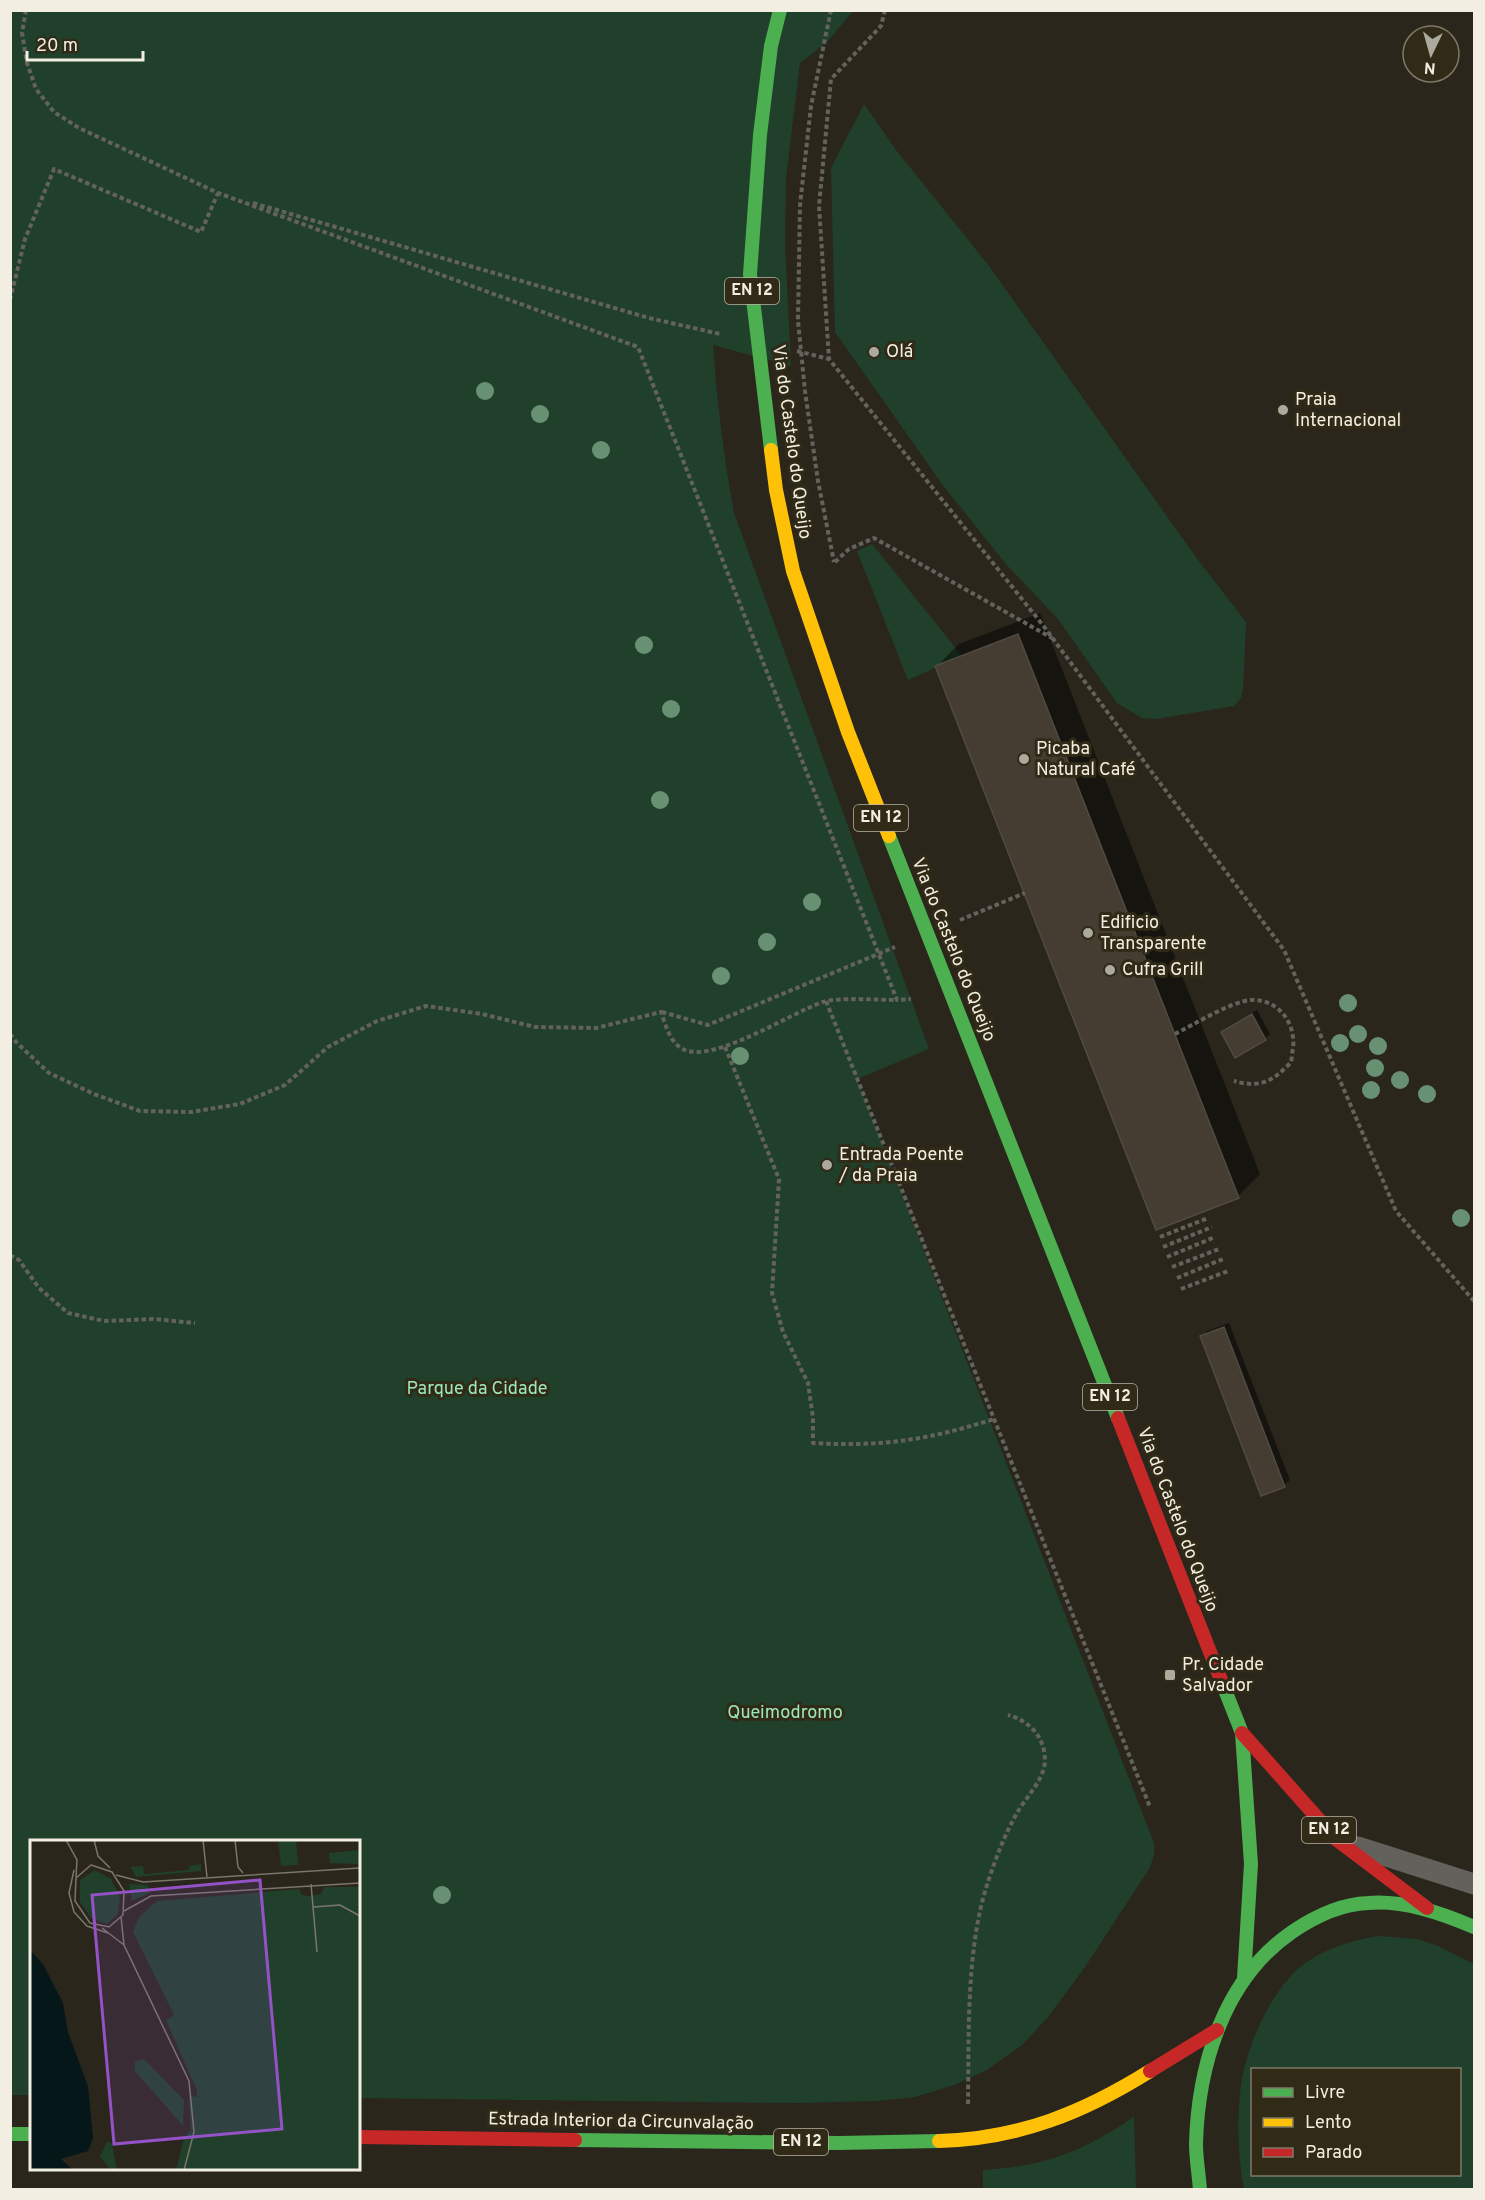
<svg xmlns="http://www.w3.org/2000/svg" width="1485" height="2200" viewBox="0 0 1485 2200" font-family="Overpass,sans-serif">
<rect width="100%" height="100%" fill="#2a261c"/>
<g fill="#20402c" fill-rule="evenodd">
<path d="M 11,11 L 853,11 L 828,41 L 800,63 L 786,178 L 785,243 L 791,366 L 713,345 C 717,403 724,457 734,513 L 929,1049 L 857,1079 L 1154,1843 L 1154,1856 L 1149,1869 L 1085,1967 L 1048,2017 L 1022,2045 L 987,2070 L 954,2085 L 915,2097 L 876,2101 L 796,2103 L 359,2098 L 358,1842 L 32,1842 L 31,2095 L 11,2095 Z"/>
<polygon points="864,104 896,150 989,266 1198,560 1246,622 1243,689 1241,698 1234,706 1156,719 1142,718 1117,703 1058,619 1005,563 942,484 835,332 831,168"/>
<polygon points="872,544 962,656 908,680 857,551"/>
<path d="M 1378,1936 L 1417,1939 L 1438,1946 L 1474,1964 L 1474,2189 L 1244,2189 C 1238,2159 1237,2125 1240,2094 C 1243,2054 1268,1995 1299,1968 C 1322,1949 1350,1941 1378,1936 ZM 1252,2070 L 1460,2070 L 1460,2174 L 1252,2174 Z"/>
<path d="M 1134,2117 L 1136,2189 L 983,2189 L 983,2170 C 1009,2168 1035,2165 1060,2156 C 1087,2147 1111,2132 1134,2117 Z"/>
</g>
<g fill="#0007">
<polygon points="1040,613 1260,1174 1238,1196 937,666 959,644"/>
<polygon points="1257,1010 1270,1034 1265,1039 1222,1032 1228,1027"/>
<polygon points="1229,1323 1290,1480 1284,1485 1262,1494 1202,1336 1207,1331"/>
</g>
<g fill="#453c32" stroke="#504b43" stroke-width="1.5">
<polygon points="1018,634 1239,1198 1156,1230 935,666"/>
<polygon points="1252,1014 1266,1040 1235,1058 1221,1032"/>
<polygon points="1224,1327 1285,1487 1261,1496 1200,1336"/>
</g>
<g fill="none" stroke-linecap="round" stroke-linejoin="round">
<g stroke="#64625c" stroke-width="4" stroke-dasharray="4.5 3" stroke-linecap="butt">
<polyline points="26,10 22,33 27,63 36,89 54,112 79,128 218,193 638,347 897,1000 911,999"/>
<polyline points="831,10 811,106 800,205 798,321 805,391 818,481 834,562"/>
<polyline points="885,10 881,26 831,79 819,206 829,359 1042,624 1284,950 1396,1211 1474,1301"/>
<polyline points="253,203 649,318 720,334"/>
<polyline points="10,300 25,239 54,169 201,232 218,193"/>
<polyline points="797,351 829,359"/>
<polyline points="835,562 849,549 874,538 1052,638"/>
<polyline points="960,920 1025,893"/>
<polyline points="826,1001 1150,1807"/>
<polyline points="662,1012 708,1025 895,947"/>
<path d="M 10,1034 L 17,1043 L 49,1073 L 94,1094 L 140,1111 L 191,1112 L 240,1104 L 285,1085 L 328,1047 L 377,1021 L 426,1006 L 482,1014 L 535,1027 L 596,1028 L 661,1012 C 666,1026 670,1044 685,1050 C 717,1062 790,1013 823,1002 C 837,997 881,1000 897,1000"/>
<path d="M 1175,1034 C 1193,1025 1232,1001 1251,1000 C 1278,999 1296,1022 1293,1049 C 1292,1052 1292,1059 1291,1062 C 1289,1065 1286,1067 1284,1069 C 1269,1084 1255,1087 1234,1081"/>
<path d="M 725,1047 L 779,1179 L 772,1293 L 783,1332 L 808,1383 L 813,1418 L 813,1443 C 881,1447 928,1440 994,1419"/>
<polyline points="1160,1237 1208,1218"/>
<polyline points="1163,1247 1212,1227"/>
<polyline points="10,1255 19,1260 39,1288 68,1313 104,1321 153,1319 195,1323"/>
<polyline points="1167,1257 1215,1237"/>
<polyline points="1172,1267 1219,1249"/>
<polyline points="1177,1278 1223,1259"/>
<polyline points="1181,1289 1228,1271"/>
<path d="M 968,2104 C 969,2035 966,1950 987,1885 C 995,1860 1004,1836 1017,1813 C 1026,1797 1044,1780 1045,1761 C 1045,1737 1030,1721 1008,1715"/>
</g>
<polyline stroke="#62615c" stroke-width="21" points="1358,1847 1474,1884"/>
<g stroke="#4caf50" stroke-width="14">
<polyline points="771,450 750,274 760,135 771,46 780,10"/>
<polyline points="889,836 1118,1418"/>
<polyline points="1223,1685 1242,1733 1251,1864 1244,1978"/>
<polyline points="10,2134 32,2134"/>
<polyline points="575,2140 839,2143 939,2141"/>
<path d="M 1200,2190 C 1199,2175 1196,2159 1196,2144 C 1198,2065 1224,1979 1292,1932 C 1314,1917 1341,1904 1368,1903 C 1404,1900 1441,1913 1474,1927"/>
</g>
<g stroke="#ffc107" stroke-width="14">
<polyline points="771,450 776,490 793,571 848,732 889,836"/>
<path d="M 939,2141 C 1018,2139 1083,2113 1150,2071"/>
</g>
<g stroke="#c62828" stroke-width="14">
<polyline points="1118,1418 1223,1685"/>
<polyline points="1242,1733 1337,1840 1427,1908"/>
<polyline points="1150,2071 1217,2030"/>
<polyline points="358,2137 575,2140"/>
</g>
</g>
<g fill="#689173">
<circle cx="485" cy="391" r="9"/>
<circle cx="540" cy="414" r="9"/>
<circle cx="601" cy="450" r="9"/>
<circle cx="644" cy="645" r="9"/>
<circle cx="671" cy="709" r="9"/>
<circle cx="660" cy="800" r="9"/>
<circle cx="812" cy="902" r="9"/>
<circle cx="767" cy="942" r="9"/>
<circle cx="721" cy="976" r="9"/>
<circle cx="1348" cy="1003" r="9"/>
<circle cx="1358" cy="1034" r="9"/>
<circle cx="1340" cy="1043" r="9"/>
<circle cx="1378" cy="1046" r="9"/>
<circle cx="740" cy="1056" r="9"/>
<circle cx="1375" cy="1068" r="9"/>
<circle cx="1400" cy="1080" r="9"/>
<circle cx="1371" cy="1090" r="9"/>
<circle cx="1427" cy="1094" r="9"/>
<circle cx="1461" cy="1218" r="9"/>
<circle cx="442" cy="1895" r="9"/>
</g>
<g fill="#aca99d" stroke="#302a16" stroke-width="2">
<circle cx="874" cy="352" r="6"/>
<circle cx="1283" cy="410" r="6"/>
<circle cx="1024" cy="759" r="6"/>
<circle cx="1088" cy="933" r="6"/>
<circle cx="1110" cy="970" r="6"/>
<circle cx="827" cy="1165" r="6"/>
<rect x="1164" y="1669" width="12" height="12" rx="3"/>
</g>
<g text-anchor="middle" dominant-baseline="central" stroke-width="6" stroke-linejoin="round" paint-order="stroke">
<g fill="#302a16" stroke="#b8b4a5" stroke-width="1.5">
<rect x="725" y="278" width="54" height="26" rx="4.5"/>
<rect x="854" y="805" width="54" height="26" rx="4.5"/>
<rect x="1083" y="1384" width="54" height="26" rx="4.5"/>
<rect x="1302" y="1817" width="54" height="26" rx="4.5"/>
<rect x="774" y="2129" width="54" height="26" rx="4.5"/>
</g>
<g font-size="16" font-weight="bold" fill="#f2efe2">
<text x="752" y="291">EN 12</text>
<text x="881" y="818">EN 12</text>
<text x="1110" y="1397">EN 12</text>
<text x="1329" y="1830">EN 12</text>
<text x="801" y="2142">EN 12</text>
</g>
<g font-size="18" fill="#f2efe2" stroke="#302a16" text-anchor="start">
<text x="886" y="352">Olá</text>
<text x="1295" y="400">Praia<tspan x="1295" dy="21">Internacional</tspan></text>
<text x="1036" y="749">Picaba<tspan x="1036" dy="21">Natural Café</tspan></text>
<text x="1100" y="923">Edificio<tspan x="1100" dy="21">Transparente</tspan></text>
<text x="1122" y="970">Cufra Grill</text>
<text x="839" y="1155">Entrada Poente<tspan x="839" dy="21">/ da Praia</tspan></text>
<text x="1182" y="1665">Pr. Cidade<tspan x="1182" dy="21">Salvador</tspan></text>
</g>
<g font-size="18" fill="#f2efe2" stroke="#302a16">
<text transform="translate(791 442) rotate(82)">Via do Castelo do Queijo</text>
<text transform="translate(953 950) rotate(68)">Via do Castelo do Queijo</text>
<text transform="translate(1177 1520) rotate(69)">Via do Castelo do Queijo</text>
<text transform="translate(621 2122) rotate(1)">Estrada Interior da Circunvalação</text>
</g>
<g font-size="18" fill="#9be9bb" stroke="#302a16">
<text x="477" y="1389">Parque da Cidade</text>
<text x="785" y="1713">Queimodromo</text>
</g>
</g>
<g transform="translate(30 1840)">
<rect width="330" height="330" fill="#2a261c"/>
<path d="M 248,0 L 266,0 L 268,25 L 251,26 ZM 330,10 L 330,24 L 300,23 L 299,13 ZM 171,24 L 171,31 L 106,37 L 101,27 L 113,26 L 114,34 L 159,30 L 159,26 ZM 65,30 L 81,39 L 90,57 L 88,74 L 77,84 L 61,78 L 50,62 L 50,40 ZM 99,44 L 118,45 L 119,53 L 102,61 ZM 294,47 L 330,47 L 330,330 L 140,330 L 147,327 L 154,298 L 161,290 L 159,256 L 167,257 L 167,251 L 136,180 L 144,175 L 103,92 L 109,77 L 127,61 L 269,49 L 272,55 L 279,56 L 291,54 ZM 114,219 L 154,260 L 153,286 L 105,231 L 105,222 ZM 77,301 L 82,304 L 87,330 L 81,330 L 70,317 Z" fill="#20402c"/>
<path d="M 0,110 L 13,124 L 33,163 L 38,192 L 58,246 L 63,298 L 58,311 L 31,319 L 43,330 L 0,330 Z" fill="#06171a"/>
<path fill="none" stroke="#7a766b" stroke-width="1.5" d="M 36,0 L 47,20 L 46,37M 64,0 L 68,16 L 80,28M 173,0 L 177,37M 205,0 L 208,27 L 213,33M 61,25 L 82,32 L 94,51 L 93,75 L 79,87 L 60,83 L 45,61 L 46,38 ZM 44,30 L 39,53 L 44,72 L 57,86 L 78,93M 86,35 L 113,42 L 330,28M 281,44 L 287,112M 283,67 L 310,65 L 330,76M 94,71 L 121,56 L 330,43M 91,77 L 94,105 L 159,241 L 164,292 L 154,330M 72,88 L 94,105"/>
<path fill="#9353c6" fill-opacity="0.15" stroke="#9353c6" stroke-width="3" d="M 230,40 L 252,289 L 84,304 L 62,55 Z"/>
<rect width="330" height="330" fill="none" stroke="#f2efe2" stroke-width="3"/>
</g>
<rect width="1485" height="2200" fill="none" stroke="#f2efe2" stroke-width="24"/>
<rect x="1251" y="2068" width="210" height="108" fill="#302a16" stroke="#7e7968" stroke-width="1.5"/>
<rect x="1263" y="2088" width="30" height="9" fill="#4caf50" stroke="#7e7968" stroke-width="1.5"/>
<text x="1305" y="2098" font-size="18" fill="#f2efe2">Livre</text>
<rect x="1263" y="2118" width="30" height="9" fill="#ffc107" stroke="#7e7968" stroke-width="1.5"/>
<text x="1305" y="2128" font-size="18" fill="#f2efe2">Lento</text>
<rect x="1263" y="2148" width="30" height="9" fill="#c62828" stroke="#7e7968" stroke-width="1.5"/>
<text x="1305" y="2158" font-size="18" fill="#f2efe2">Parado</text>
<g transform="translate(1431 54) rotate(185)"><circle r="28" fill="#302a16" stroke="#7e7968" stroke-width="1.5"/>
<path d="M0-4.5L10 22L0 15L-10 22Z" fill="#aca99d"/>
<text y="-9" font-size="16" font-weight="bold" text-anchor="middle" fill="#f2efe2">N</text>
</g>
<path d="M27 51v9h116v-9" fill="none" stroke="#f2efe2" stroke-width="3"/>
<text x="36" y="51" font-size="18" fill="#f2efe2" stroke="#302a16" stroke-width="4.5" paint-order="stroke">20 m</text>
</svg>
